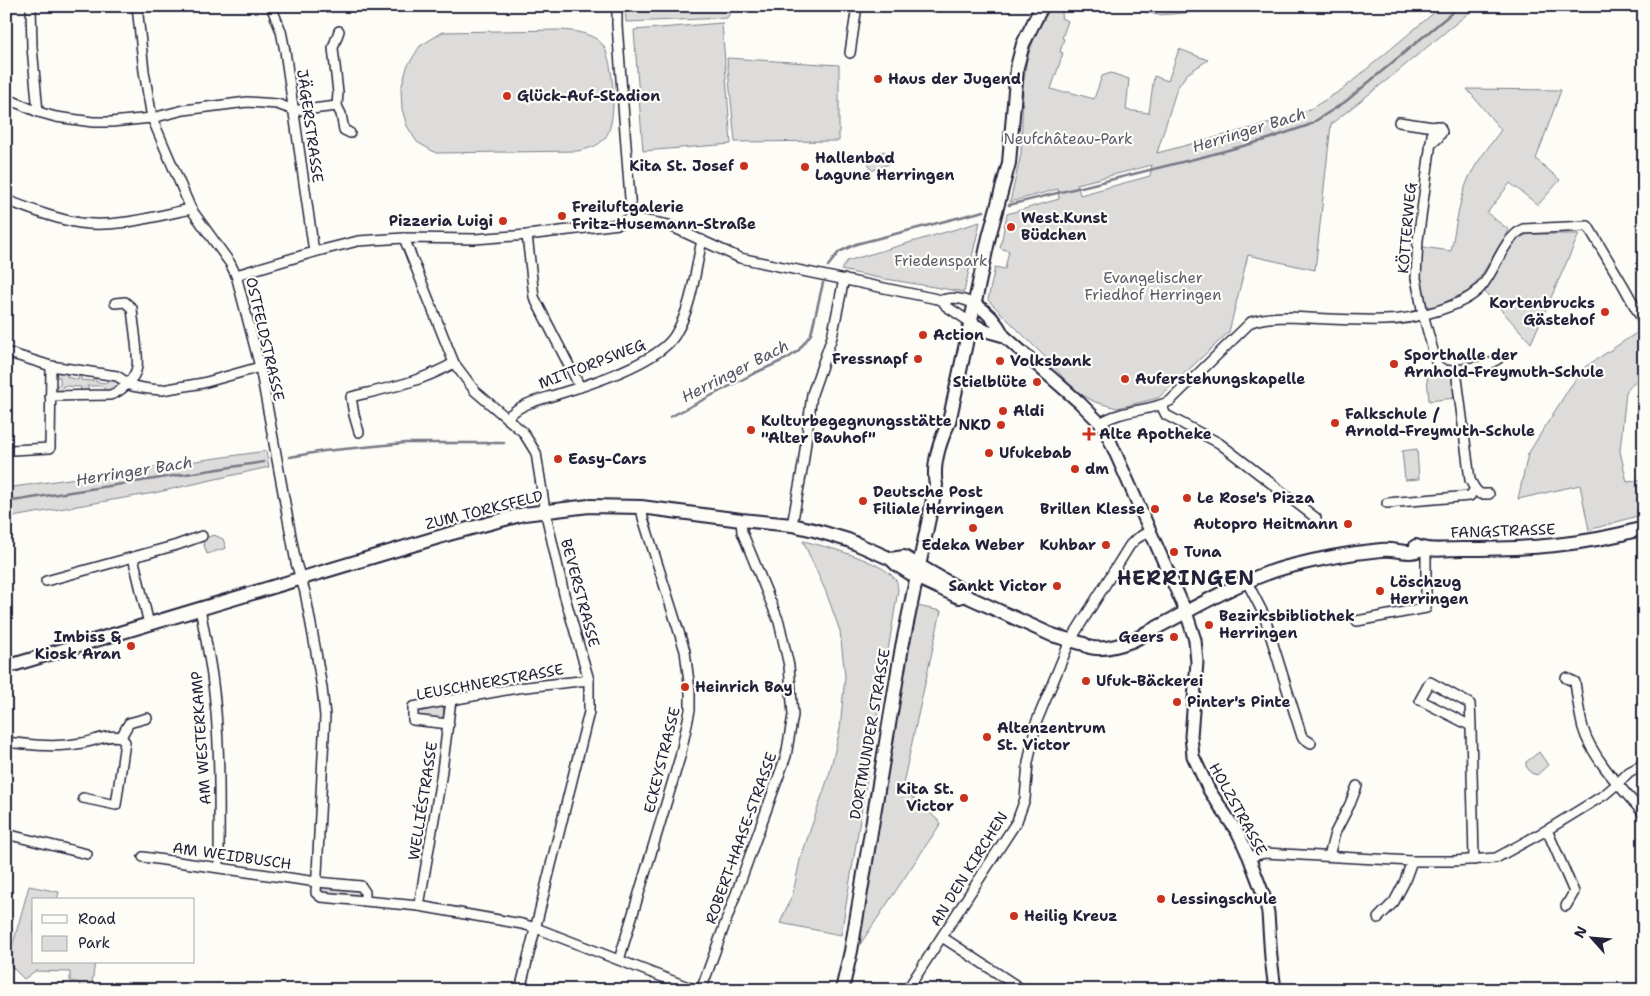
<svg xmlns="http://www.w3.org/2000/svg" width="1650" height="996" viewBox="0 0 1650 996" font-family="'Shantell Sans',sans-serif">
<rect width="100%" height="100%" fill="#fdfcf7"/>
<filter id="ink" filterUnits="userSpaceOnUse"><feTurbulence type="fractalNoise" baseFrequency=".02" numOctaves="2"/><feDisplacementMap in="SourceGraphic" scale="10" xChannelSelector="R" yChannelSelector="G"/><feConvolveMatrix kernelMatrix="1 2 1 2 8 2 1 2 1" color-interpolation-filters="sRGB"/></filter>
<g filter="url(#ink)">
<g fill="#dddcdb" stroke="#807f8b" fill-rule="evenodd">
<polygon points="625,6 734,6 727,18 626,22"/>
<path d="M 1052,6 L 1064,6 L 1061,18 L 1068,21 L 1062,38 L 1064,39 L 1060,52 L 1063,53 L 1051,89 L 1061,92 L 1069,92 L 1094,99 L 1102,76 L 1111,73 L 1129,79 L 1126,110 L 1149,113 L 1154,76 L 1168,81 L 1179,49 L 1208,60 L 1187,74 L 1177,88 L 1157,153 L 1286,119 L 1312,108 L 1343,89 L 1442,6 L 1477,6 L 1387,80 L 1331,124 L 1315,270 L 1248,255 L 1229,332 L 1158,398 L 1117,408 L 1095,402 L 1075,391 L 1047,359 L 988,300 L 995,267 L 1005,269 L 1009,251 L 1000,248 L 1007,214 L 1059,199 L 1058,189 L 1010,202 L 1021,154 L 1023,86 L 1027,58 L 1037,31 ZM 1152,165 L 1150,176 L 1080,195 L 1077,184 Z"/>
<polygon points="1119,6 1224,6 1223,10 1158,15"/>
<polygon points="722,23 731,144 643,151 634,30"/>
<path d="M 557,30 C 571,30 594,33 603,45 C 614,62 618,122 605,138 C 598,147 587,149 577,151 L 436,153 L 417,142 L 407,126 L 402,109 L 401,89 L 407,67 L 420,46 L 443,32 Z"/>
<polygon points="727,58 839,65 839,141 735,142"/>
<path d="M 1467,89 L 1561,90 L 1536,159 L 1560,180 L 1538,205 L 1510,183 L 1487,213 L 1509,230 L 1481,276 L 1469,291 L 1432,308 L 1425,304 L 1421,275 L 1422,247 L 1451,251 C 1456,226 1459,199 1470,175 C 1479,159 1490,145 1501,130 Z"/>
<polygon points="884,151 889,164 871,171 867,158"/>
<polygon points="980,222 964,292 874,277 841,270 847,261"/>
<polygon points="1528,234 1579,234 1531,343 1485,292 1504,258 1517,239"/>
<polygon points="1644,328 1644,371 1626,392 1620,451 1627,482 1644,480 1644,514 1589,530 1580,485 1518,499 1528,454 1570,387 1585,367"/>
<polygon points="55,371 68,372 67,377 78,380 79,374 81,375 81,380 93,381 93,376 96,376 96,382 107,383 108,377 118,381 119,384 113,391 106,391 102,386 87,386 90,392 80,392 81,387 63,386 61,392 57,391 54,388 54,385 60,385 60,377 55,377"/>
<path d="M 1446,374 C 1455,376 1458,390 1454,398 L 1429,401 L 1427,376 Z"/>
<polygon points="1417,449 1419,479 1405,480 1402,451"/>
<polygon points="266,451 269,467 154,493 6,518 6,488"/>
<polygon points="214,535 223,539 226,548 207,554 202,539"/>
<path d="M 803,541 C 825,546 882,561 895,579 C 898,582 897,586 898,590 L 841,935 L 780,923 L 793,893 L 800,860 L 829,775 L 840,729 L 845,676 L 840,631 L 826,592 Z"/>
<polygon points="913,605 941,611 902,788 941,823 855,952"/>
<polygon points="444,704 443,719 417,717 417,711"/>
<polygon points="1539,752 1548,765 1537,775 1531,773 1526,766 1526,762"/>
<polygon points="29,886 59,892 57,900 34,900 34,962 95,962 91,990 82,990 79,983 70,981 70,972 35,971 24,979 6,961 6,952 13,944"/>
<polygon points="322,887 359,889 361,895 358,897 320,893 320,889"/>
</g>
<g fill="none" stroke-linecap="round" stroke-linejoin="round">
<g stroke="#787885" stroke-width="2.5">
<polyline points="1009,205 1206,156 1265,140 1309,125 1345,102 1460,6"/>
<polyline points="828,266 839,252 856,244 984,211"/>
<polyline points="670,417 755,373 788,358 798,351 811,334 823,283"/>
<polyline points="290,457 324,451 405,443 504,443"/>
<polyline points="6,502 264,462"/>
</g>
<g stroke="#22223b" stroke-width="12">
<g id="minor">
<polyline points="31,6 32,47 38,112"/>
<polyline points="137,6 144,71 152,118 191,209 230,263 236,275 260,367 296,563 305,592 316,652 322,688 325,716 316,893 321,897 419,906 522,924 536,928 696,990"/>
<polyline points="271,6 281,31 285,51 314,252"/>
<polyline points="617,6 617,25 631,212 632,217"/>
<polyline points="339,31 333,48 338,93 337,106 341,114 344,130 350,133"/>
<polyline points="850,53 857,6"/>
<polyline points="6,98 38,112 56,117 93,122 111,122 152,118 184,110 247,102 277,104 294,110 303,110 337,106"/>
<polyline points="1430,145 1438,138 1442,132 1440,127 1438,126 1433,127"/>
<path d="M 6,200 C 30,209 55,219 80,223 C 117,228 156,216 191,209"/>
<polyline points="527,235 534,297 580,387"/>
<polyline points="404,238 454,363 475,391 523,432 536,453 545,510 564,594 589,680 589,712 520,990"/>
<path d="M 236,275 L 314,252 L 358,241 L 404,238 L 475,239 L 527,235 L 619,224 L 632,217 L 637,219 L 668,225 L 740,258 L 942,300 C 954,296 963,299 975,304"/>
<polyline points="942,300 946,306 970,322"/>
<polyline points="6,352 51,366 117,376 132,386 149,389 162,390 203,383 260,367"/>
<polyline points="1456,370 1487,365 1498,359"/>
<path d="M 50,396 L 110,395 C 121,392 135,379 137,367 C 139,355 133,322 132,308 L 125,302 L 115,303"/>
<polyline points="1161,405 1166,415 1219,443 1316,518"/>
<path d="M 507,418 C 520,403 540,400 558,394 C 588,385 659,362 675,335 C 692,307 695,272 702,240"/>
<path d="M 1100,423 C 1122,409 1148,412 1170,401 L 1251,322 C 1262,318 1274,317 1286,317 C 1319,318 1352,321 1385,320 C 1410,320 1465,307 1481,287 C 1496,270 1502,240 1523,229 L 1588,226 L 1623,285 L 1644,323"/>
<path d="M 359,432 L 354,415 L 351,397 C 388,388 421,382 454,363"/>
<polyline points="12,450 50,448 51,366"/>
<polyline points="1475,489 1480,494 1489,494"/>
<path d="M 1387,503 L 1470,496 L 1475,489 L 1470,480 L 1456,370 C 1448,371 1443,371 1437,365 L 1423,314 L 1416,278 L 1418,240 L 1433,127 L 1399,122"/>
<polyline points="792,525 803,465 812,394 832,337 844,279"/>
<polyline points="133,557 149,624"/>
<polyline points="46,581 177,545 202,536"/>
<polyline points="1247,582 1264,615 1302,737 1311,743"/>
<path d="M 200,608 C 204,631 209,654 212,676 C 221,739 219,804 219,867"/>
<polyline points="1357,621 1426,608 1426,549"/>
<path d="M 1566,678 L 1575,682 C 1577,697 1579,713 1583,728 C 1591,757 1624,791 1644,814"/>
<polyline points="449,724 413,720 413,707 517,688 589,680"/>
<polyline points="1471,726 1420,700 1430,682 1470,704 1471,726 1471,728 1474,860"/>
<polyline points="121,737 129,723 147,718"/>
<path d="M 6,742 C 32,745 56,748 82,743 C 95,741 107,734 121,737 L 125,742 L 116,805 L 83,798"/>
<polyline points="1547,830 1574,892 1566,906"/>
<polyline points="6,834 87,854"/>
<polyline points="1329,856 1335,833 1350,804 1357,786"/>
<polyline points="143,857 317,882 361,886 365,892 365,900"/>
<polyline points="1249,857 1265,853 1412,861 1454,861 1496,858 1547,830 1604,795 1617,784 1629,772 1644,764"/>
<polyline points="419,906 441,778 451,700"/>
<polyline points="1378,918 1394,902 1404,883 1412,861"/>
<polyline points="942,937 1023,990"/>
<polyline points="619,960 680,757 690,710 690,690 685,651 643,518 641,507"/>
<polyline points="701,990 786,756 793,715 789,666 779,622 742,532 741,520"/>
<polyline points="907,990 1017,821 1025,799 1028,763 1036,723 1070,641 1130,545 1136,539 1151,530"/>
</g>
</g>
<g stroke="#22223b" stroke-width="15">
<g id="tertiary">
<path d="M 975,304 C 988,312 997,322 1004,336 L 1079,402 L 1100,423 L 1107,434 L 1186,612 L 1195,640 L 1197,662 L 1191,736 L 1193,756 L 1209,790 L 1239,835 L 1249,857 L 1265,899 L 1268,913 L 1271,958 L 1275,990"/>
<polyline points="970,322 986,331 1004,336"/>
</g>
</g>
<g stroke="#22223b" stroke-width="16">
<g id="secondary">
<path d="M 1416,546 C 1429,552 1447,549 1461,549 C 1524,549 1583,546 1644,528"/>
<path d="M 891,559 L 904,557 L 961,590 L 964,595 L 1052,635 L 1084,644 C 1097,655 1134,642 1146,633 C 1190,611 1241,579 1287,567 C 1318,559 1350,553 1381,550 C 1396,548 1408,556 1422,549"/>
<polyline points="6,667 449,534 524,514 589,506 641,507 741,520 792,525 814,530 848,540 891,559 897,565 916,577 959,597 964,595"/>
<path d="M 842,990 L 851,951 L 902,647 L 936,485 C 932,465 940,441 949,422 L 989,237 L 1009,163 L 1017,67 L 1023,44 L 1042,6"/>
</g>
</g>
<use href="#minor" stroke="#fdfcf7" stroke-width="9"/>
<use href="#tertiary" stroke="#fdfcf7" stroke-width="11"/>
<use href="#secondary" stroke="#fdfcf7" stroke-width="12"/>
</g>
</g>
<g fill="#c8321e" stroke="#fdfcf7" stroke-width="2">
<circle cx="878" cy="79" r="5"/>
<circle cx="507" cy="96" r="5"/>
<circle cx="744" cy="166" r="5"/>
<circle cx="805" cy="167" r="5"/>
<circle cx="562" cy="216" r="5"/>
<circle cx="503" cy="221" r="5"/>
<circle cx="1011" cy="227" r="5"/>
<circle cx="1605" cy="312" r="5"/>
<circle cx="923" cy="335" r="5"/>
<circle cx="918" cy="359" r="5"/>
<circle cx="1000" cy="361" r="5"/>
<circle cx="1394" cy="364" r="5"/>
<circle cx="1125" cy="379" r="5"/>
<circle cx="1037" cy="382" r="5"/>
<circle cx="1003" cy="411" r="5"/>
<circle cx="1335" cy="423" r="5"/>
<circle cx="1001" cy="425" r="5"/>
<circle cx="751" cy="430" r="5"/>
<path d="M1086.5 426.5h5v5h5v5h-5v5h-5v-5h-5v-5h5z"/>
<circle cx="989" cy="453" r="5"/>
<circle cx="558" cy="459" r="5"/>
<circle cx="1075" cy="469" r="5"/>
<circle cx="1187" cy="498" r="5"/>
<circle cx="863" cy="501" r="5"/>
<circle cx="1155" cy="509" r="5"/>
<circle cx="1348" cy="524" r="5"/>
<circle cx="973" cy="528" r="5"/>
<circle cx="1106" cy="545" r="5"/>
<circle cx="1174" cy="552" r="5"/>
<circle cx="1057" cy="586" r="5"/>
<circle cx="1380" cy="591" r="5"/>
<circle cx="1209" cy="625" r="5"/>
<circle cx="1174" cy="637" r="5"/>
<circle cx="131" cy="646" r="5"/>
<circle cx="1086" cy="681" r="5"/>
<circle cx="685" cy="687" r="5"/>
<circle cx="1177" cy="702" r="5"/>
<circle cx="987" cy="737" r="5"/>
<circle cx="964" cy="798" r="5"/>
<circle cx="1161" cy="899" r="5"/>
<circle cx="1014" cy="916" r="5"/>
</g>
<g text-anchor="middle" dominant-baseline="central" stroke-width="4.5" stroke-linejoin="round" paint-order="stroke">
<g font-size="15" font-weight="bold" fill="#22223b" stroke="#fdfcf7" text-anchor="start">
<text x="888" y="79">Haus der Jugend</text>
<text x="517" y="96">Glück-Auf-Stadion</text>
<text x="815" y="158">Hallenbad<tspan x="815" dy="17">Lagune Herringen</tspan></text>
<text x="734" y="166" text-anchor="end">Kita St. Josef</text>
<text x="572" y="207">Freiluftgalerie<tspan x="572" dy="17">Fritz-Husemann-Straße</tspan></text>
<text x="1021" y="218">West.Kunst<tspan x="1021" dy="17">Büdchen</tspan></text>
<text x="493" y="221" text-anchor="end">Pizzeria Luigi</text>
<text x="1595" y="303" text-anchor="end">Kortenbrucks<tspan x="1595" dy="17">Gästehof</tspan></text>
<text x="933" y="335">Action</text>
<text x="1404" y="355">Sporthalle der<tspan x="1404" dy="17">Arnhold-Freymuth-Schule</tspan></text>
<text x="908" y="359" text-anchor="end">Fressnapf</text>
<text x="1010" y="361">Volksbank</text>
<text x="1135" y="379">Auferstehungskapelle</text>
<text x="1027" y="382" text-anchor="end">Stielblüte</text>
<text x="1013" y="411">Aldi</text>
<text x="1345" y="414">Falkschule /<tspan x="1345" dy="17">Arnold-Freymuth-Schule</tspan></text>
<text x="761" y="421">Kulturbegegnungsstätte<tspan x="761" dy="17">"Alter Bauhof"</tspan></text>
<text x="991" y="425" text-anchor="end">NKD</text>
<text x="1099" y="434">Alte Apotheke</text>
<text x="999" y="453">Ufukebab</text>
<text x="568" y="459">Easy-Cars</text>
<text x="1085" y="469">dm</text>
<text x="873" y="492">Deutsche Post<tspan x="873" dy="17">Filiale Herringen</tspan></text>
<text x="1197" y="498">Le Rose's Pizza</text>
<text x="1145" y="509" text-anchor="end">Brillen Klesse</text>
<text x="1338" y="524" text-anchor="end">Autopro Heitmann</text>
<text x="973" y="545" text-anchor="middle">Edeka Weber</text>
<text x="1096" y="545" text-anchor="end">Kuhbar</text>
<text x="1184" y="552">Tuna</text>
<text x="1390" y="582">Löschzug<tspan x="1390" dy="17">Herringen</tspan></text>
<text x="1047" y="586" text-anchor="end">Sankt Victor</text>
<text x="1219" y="616">Bezirksbibliothek<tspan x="1219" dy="17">Herringen</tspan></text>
<text x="121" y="637" text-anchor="end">Imbiss &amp;<tspan x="121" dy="17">Kiosk Aran</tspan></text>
<text x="1164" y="637" text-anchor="end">Geers</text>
<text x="1096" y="681">Ufuk-Bäckerei</text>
<text x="695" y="687">Heinrich Bay</text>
<text x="1187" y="702">Pinter's Pinte</text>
<text x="997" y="728">Altenzentrum<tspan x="997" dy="17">St. Victor</tspan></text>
<text x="954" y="789" text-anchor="end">Kita St.<tspan x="954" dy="17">Victor</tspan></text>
<text x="1171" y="899">Lessingschule</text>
<text x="1024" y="916">Heilig Kreuz</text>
</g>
<g font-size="15" fill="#22223b" stroke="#fdfcf7">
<text transform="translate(310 126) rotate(82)">JÄGERSTRASSE</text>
<text transform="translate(1407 228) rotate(-85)">KÖTTERWEG</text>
<text transform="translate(265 339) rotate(77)">OSTFELDSTRASSE</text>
<text transform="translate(592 364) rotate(-21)">MITTORPSWEG</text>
<text transform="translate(484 510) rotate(-14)">ZUM TORKSFELD</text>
<text transform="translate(1503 531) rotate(-2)">FANGSTRASSE</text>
<text transform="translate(580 593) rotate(75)">BEVERSTRASSE</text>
<text transform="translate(490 682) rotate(-10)">LEUSCHNERSTRASSE</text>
<text transform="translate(870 734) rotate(-80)">DORTMUNDER STRASSE</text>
<text transform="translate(201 738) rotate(-94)">AM WESTERKAMP</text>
<text transform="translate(662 760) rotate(-76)">ECKEYSTRASSE</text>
<text transform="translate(423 801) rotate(-81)">WELLIÉSTRASSE</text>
<text transform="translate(1238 809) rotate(61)">HOLZSTRASSE</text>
<text transform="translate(741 838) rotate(-70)">ROBERT-HAASE-STRASSE</text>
<text transform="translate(232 856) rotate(8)">AM WEIDBUSCH</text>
<text transform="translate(969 869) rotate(-58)">AN DEN KIRCHEN</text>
</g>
<g font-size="15" fill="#5a5a6b" stroke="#fdfcf7">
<text x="1068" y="139">Neufchâteau-Park</text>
<text x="941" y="261">Friedenspark</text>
<text x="1153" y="278">Evangelischer<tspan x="1153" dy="17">Friedhof Herringen</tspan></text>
</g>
<g font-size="16" font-style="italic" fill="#545466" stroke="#fdfcf7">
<text transform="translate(1249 130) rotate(-17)">Herringer Bach</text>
<text transform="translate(735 371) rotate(-27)">Herringer Bach</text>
<text transform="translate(134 471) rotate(-9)">Herringer Bach</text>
</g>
<g font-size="20" font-weight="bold" letter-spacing="1" fill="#22223b" stroke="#fdfcf7">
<text x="1186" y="578">HERRINGEN</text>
</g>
</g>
<rect width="1650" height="996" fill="none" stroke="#fdfcf7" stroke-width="25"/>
<rect x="12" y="12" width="1625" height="971" fill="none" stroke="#22223b" stroke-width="2" filter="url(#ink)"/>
<rect x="32" y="898" width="162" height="65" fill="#fdfcf7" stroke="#a5a5ac"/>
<rect x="42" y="915" width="25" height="8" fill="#fdfcf7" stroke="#a5a5ac"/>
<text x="78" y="924" font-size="15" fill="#22223b">Road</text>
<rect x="42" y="936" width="25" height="15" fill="#dddcdb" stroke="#a5a5ac"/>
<text x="78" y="948" font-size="15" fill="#22223b">Park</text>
<g transform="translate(1592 938) rotate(297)" stroke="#fdfcf7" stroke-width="4" paint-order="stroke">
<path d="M0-4L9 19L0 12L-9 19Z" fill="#22223b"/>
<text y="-8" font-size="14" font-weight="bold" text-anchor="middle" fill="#22223b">N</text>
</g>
</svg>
